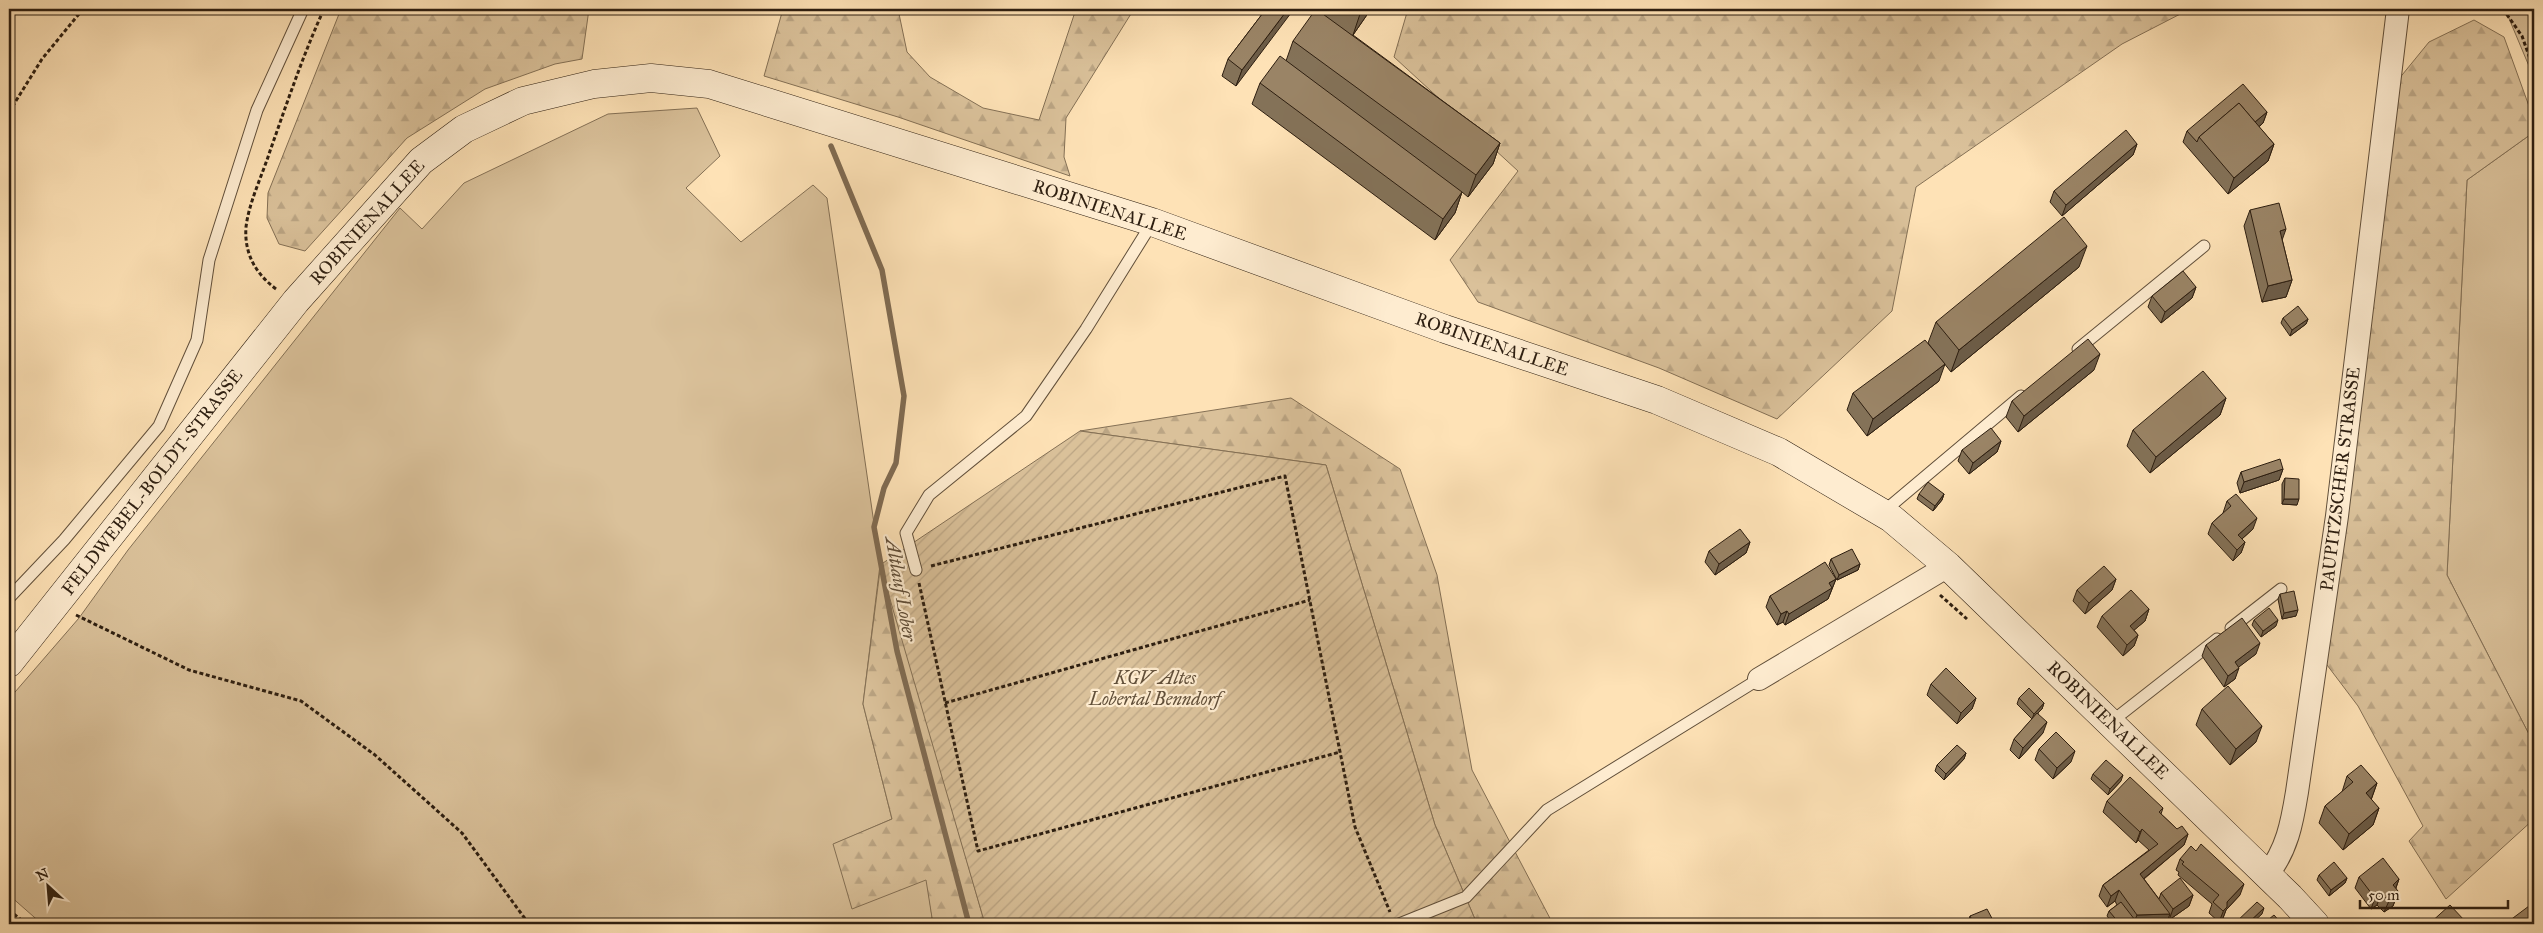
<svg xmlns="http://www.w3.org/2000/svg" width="2543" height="933" viewBox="0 0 2543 933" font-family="'IM FELL Great Primer',serif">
<defs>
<pattern id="forest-firs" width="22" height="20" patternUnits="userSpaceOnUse" patternTransform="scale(1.25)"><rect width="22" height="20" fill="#dac19a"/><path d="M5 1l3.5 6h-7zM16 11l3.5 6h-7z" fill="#bba584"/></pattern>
<pattern id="garden-furrows" width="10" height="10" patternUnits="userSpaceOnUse" patternTransform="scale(1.25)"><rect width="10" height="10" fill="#dac19a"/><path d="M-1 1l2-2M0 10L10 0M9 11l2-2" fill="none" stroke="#bba584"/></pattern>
</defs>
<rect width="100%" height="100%" fill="#fee2b6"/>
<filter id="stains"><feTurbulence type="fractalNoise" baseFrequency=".004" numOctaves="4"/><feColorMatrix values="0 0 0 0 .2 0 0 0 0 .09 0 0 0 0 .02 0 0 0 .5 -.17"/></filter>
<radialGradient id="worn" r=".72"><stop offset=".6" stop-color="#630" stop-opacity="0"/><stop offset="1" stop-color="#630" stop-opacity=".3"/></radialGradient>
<g fill="#dac19a" stroke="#847055">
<polygon points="2505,9 2534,9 2534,78"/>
<polygon points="697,108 720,156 686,188 741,242 813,185 827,198 880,565 863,704 892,819 834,844 927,880 933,924 42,924 9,895 9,699 79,618 128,550 400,208 422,229 464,183 608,114"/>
<polygon points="2534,132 2534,744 2447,575 2467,180"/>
</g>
<g fill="url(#forest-firs)" stroke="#847055">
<polygon points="341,9 589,9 582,59 555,64 485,89 407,138 305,251 279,244 267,218 268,193"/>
<polygon points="783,9 898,9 907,52 930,77 983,108 1039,120 1076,9 1134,9 1066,118 1064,157 1070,176 898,117 764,76"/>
<polygon points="1408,9 2190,9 2122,44 1916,187 1892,311 1777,419 1659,368 1478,302 1450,260 1518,171 1394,57"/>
<polygon points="2474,20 2504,37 2534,120 2534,132 2467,180 2447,575 2534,744 2534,819 2446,899 2409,841 2423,826 2358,706 2324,661 2398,80 2429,42"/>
<polygon points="1291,398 1400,469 1437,575 1472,770 1553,924 1477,924 1435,825 1326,465 1080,431"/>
<polygon points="881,562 985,924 933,924 926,880 852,909 833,844 892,819 863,704"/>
</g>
<polygon fill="url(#garden-furrows)" stroke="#847055" points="1080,431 1326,465 1435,825 1477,924 985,924 880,565"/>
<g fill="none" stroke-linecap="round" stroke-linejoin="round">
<polyline stroke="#806b52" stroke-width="5.5" points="831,146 882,270 904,396 896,463 884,488 874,527 897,651 969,924"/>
<g stroke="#614f3a" stroke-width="13">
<g id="lane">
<polyline points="2078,349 2204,246"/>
<polyline points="1882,513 2021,396"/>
<polyline points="916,570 906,533 929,495 1026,416 1086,329 1152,223"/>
<polyline points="9,598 64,540 159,426 197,340 209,260 257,110 303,9"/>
<polyline points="2231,628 2281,589"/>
<polyline points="2111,722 2217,639"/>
<polyline points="1399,924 1466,897 1547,810 1759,679"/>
</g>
</g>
<g stroke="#614f3a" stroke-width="24">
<g id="street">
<polyline points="1759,679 1948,566"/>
<path d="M 2267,875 C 2287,850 2292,823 2297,792 L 2337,516 L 2398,9"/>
</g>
</g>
<g stroke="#2d1e10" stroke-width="29">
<polyline id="secondary" points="9,663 296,301 421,161 464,129 523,101 594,84 651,78 709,84 1152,222 1445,329 1657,400 1779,452 1891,518 1948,566 2290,897 2315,924"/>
</g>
<g stroke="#2d1e10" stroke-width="3" stroke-dasharray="4 2.5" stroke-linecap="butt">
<polyline points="2503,9 2522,36 2534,70"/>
<polyline points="9,112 42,59 83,9"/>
<path d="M 276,289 C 256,274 244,254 246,227 C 249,202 262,176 270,151 C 287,103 303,55 324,9"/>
<polyline points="931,566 1285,476 1355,827 1390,912"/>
<polyline points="919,583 978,851 1340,752"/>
<polyline points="1940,595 1967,619"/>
<polyline points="76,615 189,670 301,701 375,755 462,833 529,924"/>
<polyline points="945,703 1310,600"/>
<polyline points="9,910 26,924"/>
</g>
<use href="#lane" stroke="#feecd0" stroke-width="11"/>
<use href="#street" stroke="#feecd0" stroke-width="22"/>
<use href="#secondary" stroke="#feecd0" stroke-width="28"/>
</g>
<g fill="#847258" stroke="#2d1e10">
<polygon points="1266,9 1236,86 1222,76 1228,59"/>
<polygon points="1324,9 1371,9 1353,35 1500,143 1493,164 1468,197 1462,192 1455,213 1435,240 1252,104 1260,83 1286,61 1293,41 1322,12"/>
<polygon points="2267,112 2263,123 2259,127 2274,144 2268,161 2228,194 2183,142 2187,131"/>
<polygon points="2137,144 2133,155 2062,216 2050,202 2054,191"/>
<polygon points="2250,210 2282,239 2292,280 2286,297 2262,302 2244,226"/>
<polygon points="2079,267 1951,372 1928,343 1936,322"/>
<polygon points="2196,287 2192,298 2161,323 2148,307 2152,296"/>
<polygon points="2283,318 2308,319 2306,324 2290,336 2281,323"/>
<polygon points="2094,370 2018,432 2006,417 2012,401"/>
<polygon points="1939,381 1867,436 1847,410 1853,393"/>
<polygon points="2226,398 2220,415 2150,473 2127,446 2133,430"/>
<polygon points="2001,441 1997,452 1969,474 1958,461 1962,450"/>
<polygon points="2283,469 2279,480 2240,493 2237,483 2241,472"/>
<polygon points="2285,478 2297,505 2282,504 2282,484"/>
<polygon points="1919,494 1944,494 1942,500 1933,511 1917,499"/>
<polygon points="2227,501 2253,529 2242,539 2245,542 2241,553 2233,561 2208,534 2212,523 2223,513"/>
<polygon points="1750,542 1746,553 1715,575 1705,562 1709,551"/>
<polygon points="1831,559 1860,564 1858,570 1837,580 1829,565"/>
<polygon points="1836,579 1828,599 1785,625 1783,622 1777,625 1766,607 1770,596"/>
<polygon points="2116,579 2112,590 2085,614 2073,601 2077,590"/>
<polygon points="2280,594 2296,616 2282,619 2278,599"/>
<polygon points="2149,609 2145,621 2134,630 2138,635 2134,646 2123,656 2097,627 2102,616"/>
<polygon points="2254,620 2276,626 2261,637 2252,625"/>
<polygon points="2206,645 2256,654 2238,667 2235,679 2224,687 2202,656"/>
<polygon points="1931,684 1976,698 1972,709 1957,724 1927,695"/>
<polygon points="2019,698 2044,703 2042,709 2038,713 2043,733 2019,759 2010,750 2014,739 2032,719 2017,704"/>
<polygon points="2202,709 2256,742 2230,765 2196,725"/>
<polygon points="2039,749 2071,762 2053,779 2035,760"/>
<polygon points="1966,753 1964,759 1944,780 1935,771 1937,765"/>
<polygon points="2093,774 2121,781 2108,795 2091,779"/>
<polygon points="2347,776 2377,783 2371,800 2379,808 2373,825 2343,850 2319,823 2325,806 2342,792"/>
<polygon points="2107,801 2163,808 2161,814 2177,829 2188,834 2184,845 2144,879 2159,899 2161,893 2193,895 2189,906 2169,920 2168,919 2166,924 2113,924 2107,916 2109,911 2117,905 2115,901 2107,907 2099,896 2103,885 2149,850 2138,840 2136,843 2103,812"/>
<polygon points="2180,859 2240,895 2226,910 2223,918 2219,922 2209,913 2212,904 2178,875 2179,872 2176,870"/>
<polygon points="2319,875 2347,878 2345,883 2329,896 2317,880"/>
<polygon points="2359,877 2399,879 2396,888 2397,895 2393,906 2384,912 2377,905 2371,909 2355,888"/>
<polygon points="1970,916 1995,924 1969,924 1968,922"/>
</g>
<g fill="#6c5c47" stroke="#2d1e10">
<polygon points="1288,9 1294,9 1236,86 1242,70"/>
<polygon points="1364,9 1371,9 1353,35 1360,14"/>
<polygon points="2267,112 2263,123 2247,137 2251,125"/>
<polygon points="1500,143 1493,164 1468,197 1476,175"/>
<polygon points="2137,144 2133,155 2062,216 2066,205"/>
<polygon points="2274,144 2268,161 2228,194 2234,178"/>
<polygon points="1462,192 1455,213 1435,240 1443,219"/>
<polygon points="2286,229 2280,246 2280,231"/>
<polygon points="2087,246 2079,267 1951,372 1959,350"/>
<polygon points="2292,280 2286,297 2262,302 2268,286"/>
<polygon points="2196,287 2192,298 2161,323 2165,312"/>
<polygon points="2308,319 2306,324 2290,336 2292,330"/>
<polygon points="2100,354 2094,370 2018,432 2024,416"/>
<polygon points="1945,364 1939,381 1867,436 1873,419"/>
<polygon points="2226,398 2220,415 2150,473 2156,457"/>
<polygon points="2001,441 1997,452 1969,474 1973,463"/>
<polygon points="2283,469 2279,480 2240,493 2244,482"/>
<polygon points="1944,494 1942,500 1933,511 1935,506"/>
<polygon points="2284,499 2299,499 2297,505 2282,504"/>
<polygon points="2257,518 2253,529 2234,546 2238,535"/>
<polygon points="1750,542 1746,553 1715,575 1719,564"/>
<polygon points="2245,542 2241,553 2233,561 2237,550"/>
<polygon points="1860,564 1858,570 1837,580 1839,575"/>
<polygon points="1836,579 1828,599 1785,625 1789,614 1829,583"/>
<polygon points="2116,579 2112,590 2085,614 2089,603"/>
<polygon points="2149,609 2145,621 2126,637 2130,626"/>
<polygon points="2298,610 2296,616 2282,619 2284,613"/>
<polygon points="1787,611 1783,622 1777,625 1781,614"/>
<polygon points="2278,620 2276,626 2261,637 2263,631"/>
<polygon points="2138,635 2134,646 2123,656 2127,645"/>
<polygon points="2260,643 2256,654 2231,673 2235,662"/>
<polygon points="2239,668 2235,679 2224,687 2228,676"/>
<polygon points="1976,698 1972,709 1957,724 1961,713"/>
<polygon points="2044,703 2042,709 2032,719 2034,714"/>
<polygon points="2047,722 2043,733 2019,759 2023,748"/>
<polygon points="2262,726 2256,742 2230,765 2236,749"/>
<polygon points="2075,751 2071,762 2053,779 2057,768"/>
<polygon points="1966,753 1964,759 1944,780 1946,774"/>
<polygon points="2123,775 2121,781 2108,795 2110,789"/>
<polygon points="2377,783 2371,800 2366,793"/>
<polygon points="2379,808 2373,825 2343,850 2349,834"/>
<polygon points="2142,829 2138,840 2136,843 2140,832"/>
<polygon points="2188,834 2184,845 2136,885 2140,874"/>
<polygon points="2347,878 2345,883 2329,896 2331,890"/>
<polygon points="2399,879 2395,890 2393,885"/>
<polygon points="2244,884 2240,895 2226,910 2223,918 2219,922 2227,902"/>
<polygon points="2119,890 2115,901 2107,907 2111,896"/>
<polygon points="2381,894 2377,905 2371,909 2375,898"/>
<polygon points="2193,895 2189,906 2169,920 2173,909"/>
<polygon points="2397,895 2393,906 2384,912 2389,901"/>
<polygon points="2264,908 2262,914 2251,924 2247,924"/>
<polygon points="2170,914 2166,924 2126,924 2135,920 2137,915"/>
</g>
<g fill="#9a8466" stroke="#2d1e10">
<polygon points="1266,9 1288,9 1242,70 1228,59"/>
<polygon points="1316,9 1500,143 1476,175 1293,41"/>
<polygon points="1354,9 1364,9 1360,14"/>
<polygon points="1280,56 1462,192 1443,219 1260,83"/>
<polygon points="2243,84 2267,112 2255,122 2239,103 2199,137 2197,142 2187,131"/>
<polygon points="2239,103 2274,144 2234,178 2199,137"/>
<polygon points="2126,130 2137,144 2066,205 2054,191"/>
<polygon points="2279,203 2286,229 2280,231 2292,280 2268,286 2250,210"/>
<polygon points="2064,217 2087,246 1959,350 1936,322"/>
<polygon points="2183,271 2196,287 2165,312 2152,296"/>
<polygon points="2298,306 2308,319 2292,330 2283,318"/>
<polygon points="2088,339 2100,354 2024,416 2012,401"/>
<polygon points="1925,340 1945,364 1873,419 1853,393"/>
<polygon points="2203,371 2226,398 2156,457 2133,430"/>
<polygon points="1991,428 2001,441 1973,463 1962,450"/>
<polygon points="2280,459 2283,469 2244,482 2241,472"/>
<polygon points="2285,478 2299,479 2299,499 2284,499"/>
<polygon points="1928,482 1944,494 1935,506 1919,494"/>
<polygon points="2236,494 2257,518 2238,535 2245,542 2237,550 2212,523 2231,506 2227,501"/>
<polygon points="1740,529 1750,542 1719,564 1709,551"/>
<polygon points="1852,549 1860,564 1839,575 1831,559"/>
<polygon points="1825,562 1836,579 1829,583 1832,588 1789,614 1787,611 1781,614 1770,596"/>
<polygon points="2104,566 2116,579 2089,603 2077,590"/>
<polygon points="2131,590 2149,609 2130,626 2138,635 2127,645 2102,616"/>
<polygon points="2294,591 2298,610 2284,613 2280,594"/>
<polygon points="2269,608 2278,620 2263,631 2254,620"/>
<polygon points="2242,618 2260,643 2235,662 2239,668 2228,676 2206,645"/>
<polygon points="1946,668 1976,698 1961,713 1931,684"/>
<polygon points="2228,686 2262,726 2236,749 2202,709"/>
<polygon points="2029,688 2044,703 2034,714 2019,698"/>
<polygon points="2037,713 2047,722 2023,748 2014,739"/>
<polygon points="2056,732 2075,751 2057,768 2039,749"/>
<polygon points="1957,745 1966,753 1946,774 1937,765"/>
<polygon points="2106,760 2123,775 2110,789 2093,774"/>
<polygon points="2361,765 2377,783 2366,793 2379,808 2349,834 2325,806 2353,782 2347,776"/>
<polygon points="2130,777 2163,808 2159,812 2177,829 2182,826 2188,834 2140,874 2170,914 2137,915 2119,890 2111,896 2103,885 2158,844 2142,829 2140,832 2107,801"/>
<polygon points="2201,844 2244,884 2227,902 2227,907 2223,911 2213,902 2219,895 2182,864 2184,862 2180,859 2191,846 2196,851"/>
<polygon points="2383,858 2399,879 2393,885 2398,891 2397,895 2389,901 2381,894 2375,898 2359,877"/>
<polygon points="2334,862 2347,878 2331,890 2319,875"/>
<polygon points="2180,878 2193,895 2173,909 2161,893"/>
<polygon points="2121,902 2135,920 2126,924 2120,924 2109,911"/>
<polygon points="2257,902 2264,908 2247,924 2234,924"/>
<polygon points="2533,903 2534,905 2534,924 2511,924 2509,921"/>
<polygon points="2450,905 2465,921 2462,924 2429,924"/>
<polygon points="1987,909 1995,924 1974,924 1970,916"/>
<polygon points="2274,915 2282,924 2263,924"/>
</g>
<g text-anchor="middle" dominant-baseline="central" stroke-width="4.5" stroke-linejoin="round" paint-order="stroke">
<g font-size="18" fill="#2d1e10" stroke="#feecd0">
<text transform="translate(1110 210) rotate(18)">ROBINIENALLEE</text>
<text transform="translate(367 222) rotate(-48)">ROBINIENALLEE</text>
<text transform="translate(1492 344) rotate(19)">ROBINIENALLEE</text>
<text transform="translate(2340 479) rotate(-83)">PAUPITZSCHER STRASSE</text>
<text transform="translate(152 482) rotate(-52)">FELDWEBEL-BOLDT-STRASSE</text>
<text transform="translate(2108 720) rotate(44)">ROBINIENALLEE</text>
</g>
<g font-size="18" font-style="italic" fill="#614f39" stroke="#feecd0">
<text x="1155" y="678">KGV Altes<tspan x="1155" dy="21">Lobertal Benndorf</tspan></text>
</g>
<g font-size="19" font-style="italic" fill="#5d4b36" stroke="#feecd0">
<text transform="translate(901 589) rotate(80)">Altlauf Lober</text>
</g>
</g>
<rect width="2543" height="933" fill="none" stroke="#fee2b6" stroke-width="30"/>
<rect x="10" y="10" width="2523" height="913" fill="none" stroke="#2d1e10" stroke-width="2.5"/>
<rect x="15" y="15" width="2513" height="903" fill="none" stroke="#2d1e10"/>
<g transform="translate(48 886) rotate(334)" stroke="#feecd0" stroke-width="4" paint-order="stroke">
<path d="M0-4L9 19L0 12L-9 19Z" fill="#2d1e10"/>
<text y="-8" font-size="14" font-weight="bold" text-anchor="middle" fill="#2d1e10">N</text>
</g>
<path d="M2360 900v8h148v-8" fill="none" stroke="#2d1e10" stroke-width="2.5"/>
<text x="2368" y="900" font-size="15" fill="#2d1e10" stroke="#feecd0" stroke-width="4" paint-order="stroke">50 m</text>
<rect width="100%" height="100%" filter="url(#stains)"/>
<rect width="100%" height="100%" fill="url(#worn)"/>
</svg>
